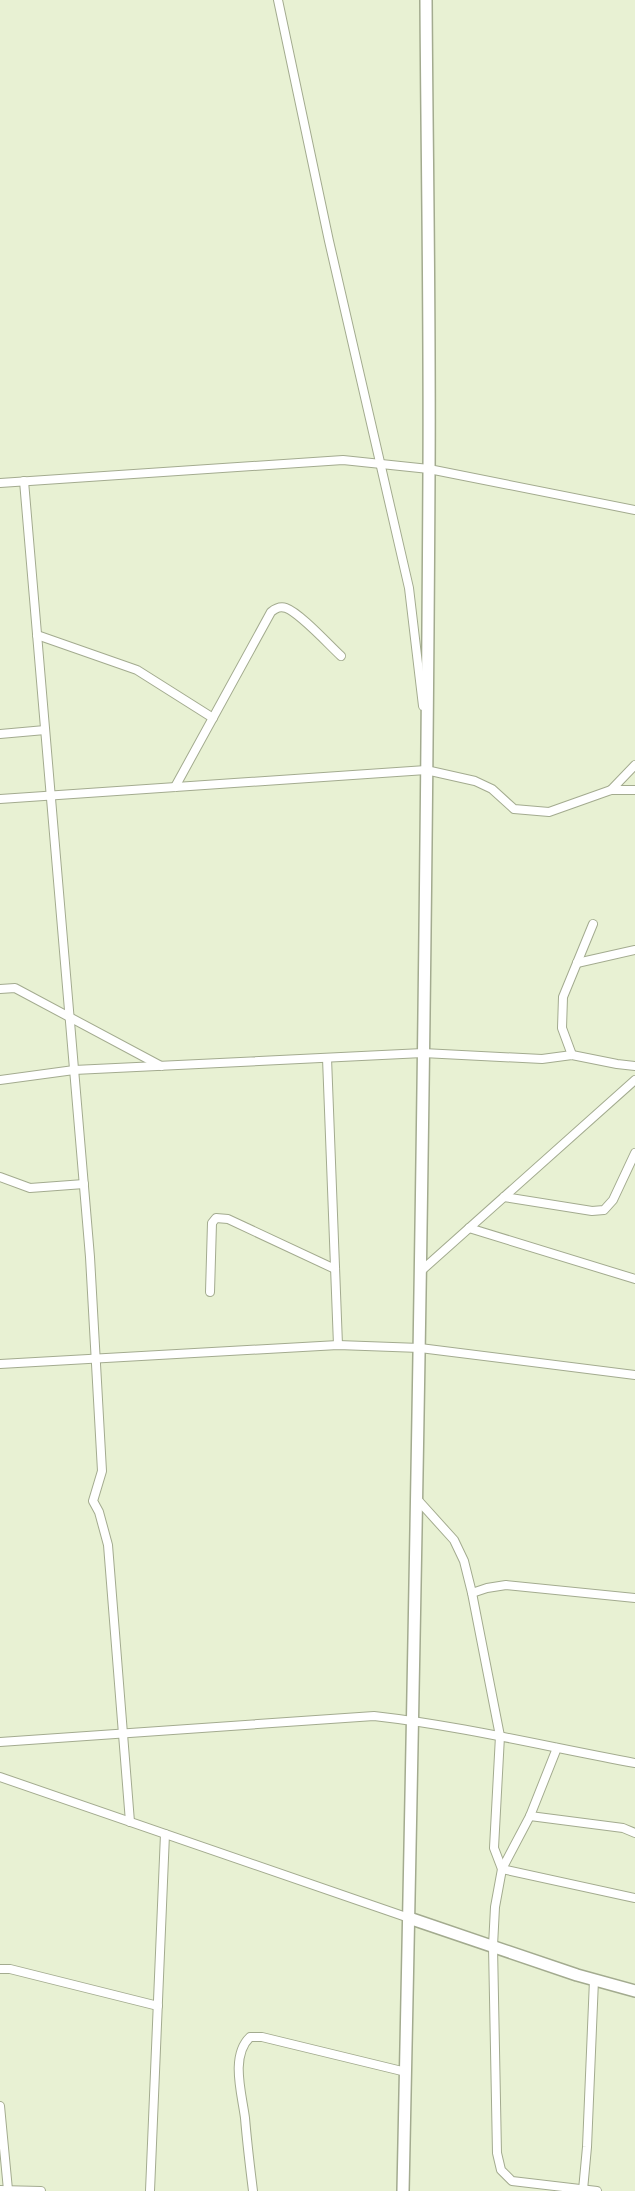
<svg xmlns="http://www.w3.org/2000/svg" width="635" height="2191" viewBox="0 0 635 2191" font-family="Inter,sans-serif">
<rect width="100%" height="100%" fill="#e8f1d3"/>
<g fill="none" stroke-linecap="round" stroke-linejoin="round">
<g stroke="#a3ab8f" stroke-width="10">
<g id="street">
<polyline points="278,0 329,241 409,588 423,706"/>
<polyline points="24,481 90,1257 102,1471 93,1501 99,1512 108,1545 130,1822"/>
<polyline points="0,483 343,460 429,469 635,510"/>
<polyline points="37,635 137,670 213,718"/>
<polyline points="0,734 45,730"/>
<path d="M 175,787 L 271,612 C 276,608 280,606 286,608 C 300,613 329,645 341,656"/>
<polyline points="611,790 635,765"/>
<polyline points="0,799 426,770 475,781 492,789 514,809 549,812 611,790 635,790"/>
<polyline points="577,963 635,950"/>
<polyline points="0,989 15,988 161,1066"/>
<polyline points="572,1055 562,1028 563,997 593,924"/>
<polyline points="327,1058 338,1345"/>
<polyline points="0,1080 74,1070 423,1053 542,1059 572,1055 617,1064 635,1066"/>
<polyline points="0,1177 30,1188 84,1184"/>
<polyline points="504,1197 592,1211 604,1210 613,1200 635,1153"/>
<polyline points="469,1228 635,1279"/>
<polyline points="421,1271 635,1080"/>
<polyline points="210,1292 212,1223 216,1218 228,1219 335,1269"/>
<polyline points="0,1364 338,1345 420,1348 635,1375"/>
<polyline points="417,1499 454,1540 464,1561 472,1593 500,1736 494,1848 502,1869 635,1898"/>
<polyline points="472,1593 487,1588 506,1585 635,1598"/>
<path d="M 0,1742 L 374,1716 C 462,1726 548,1747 635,1763"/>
<polyline points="557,1748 530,1816 502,1869 495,1907 493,1946 497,2153 501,2170 512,2181 597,2191"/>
<polyline points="0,1777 409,1918"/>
<polyline points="530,1816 623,1828 635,1833"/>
<polyline points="0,1969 10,1969 158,2006"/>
<polyline points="0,2106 8,2190"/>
<polyline points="0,2190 41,2191"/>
<polyline points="583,2190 587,2147 594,1980"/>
<polyline points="150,2191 165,1834"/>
<path d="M 253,2191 C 250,2167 247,2142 245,2118 C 242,2094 230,2056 250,2037 L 262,2037 L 406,2072"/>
</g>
</g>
<g stroke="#a3ab8f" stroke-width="14">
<g id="secondary">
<polyline points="409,1918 577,1975 635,1991"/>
<path d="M 403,2191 C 415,1619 426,1046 429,473 C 430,316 427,158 426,0"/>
</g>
</g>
<use href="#street" stroke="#fff" stroke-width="8"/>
<use href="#secondary" stroke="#fff" stroke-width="11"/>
</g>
</svg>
